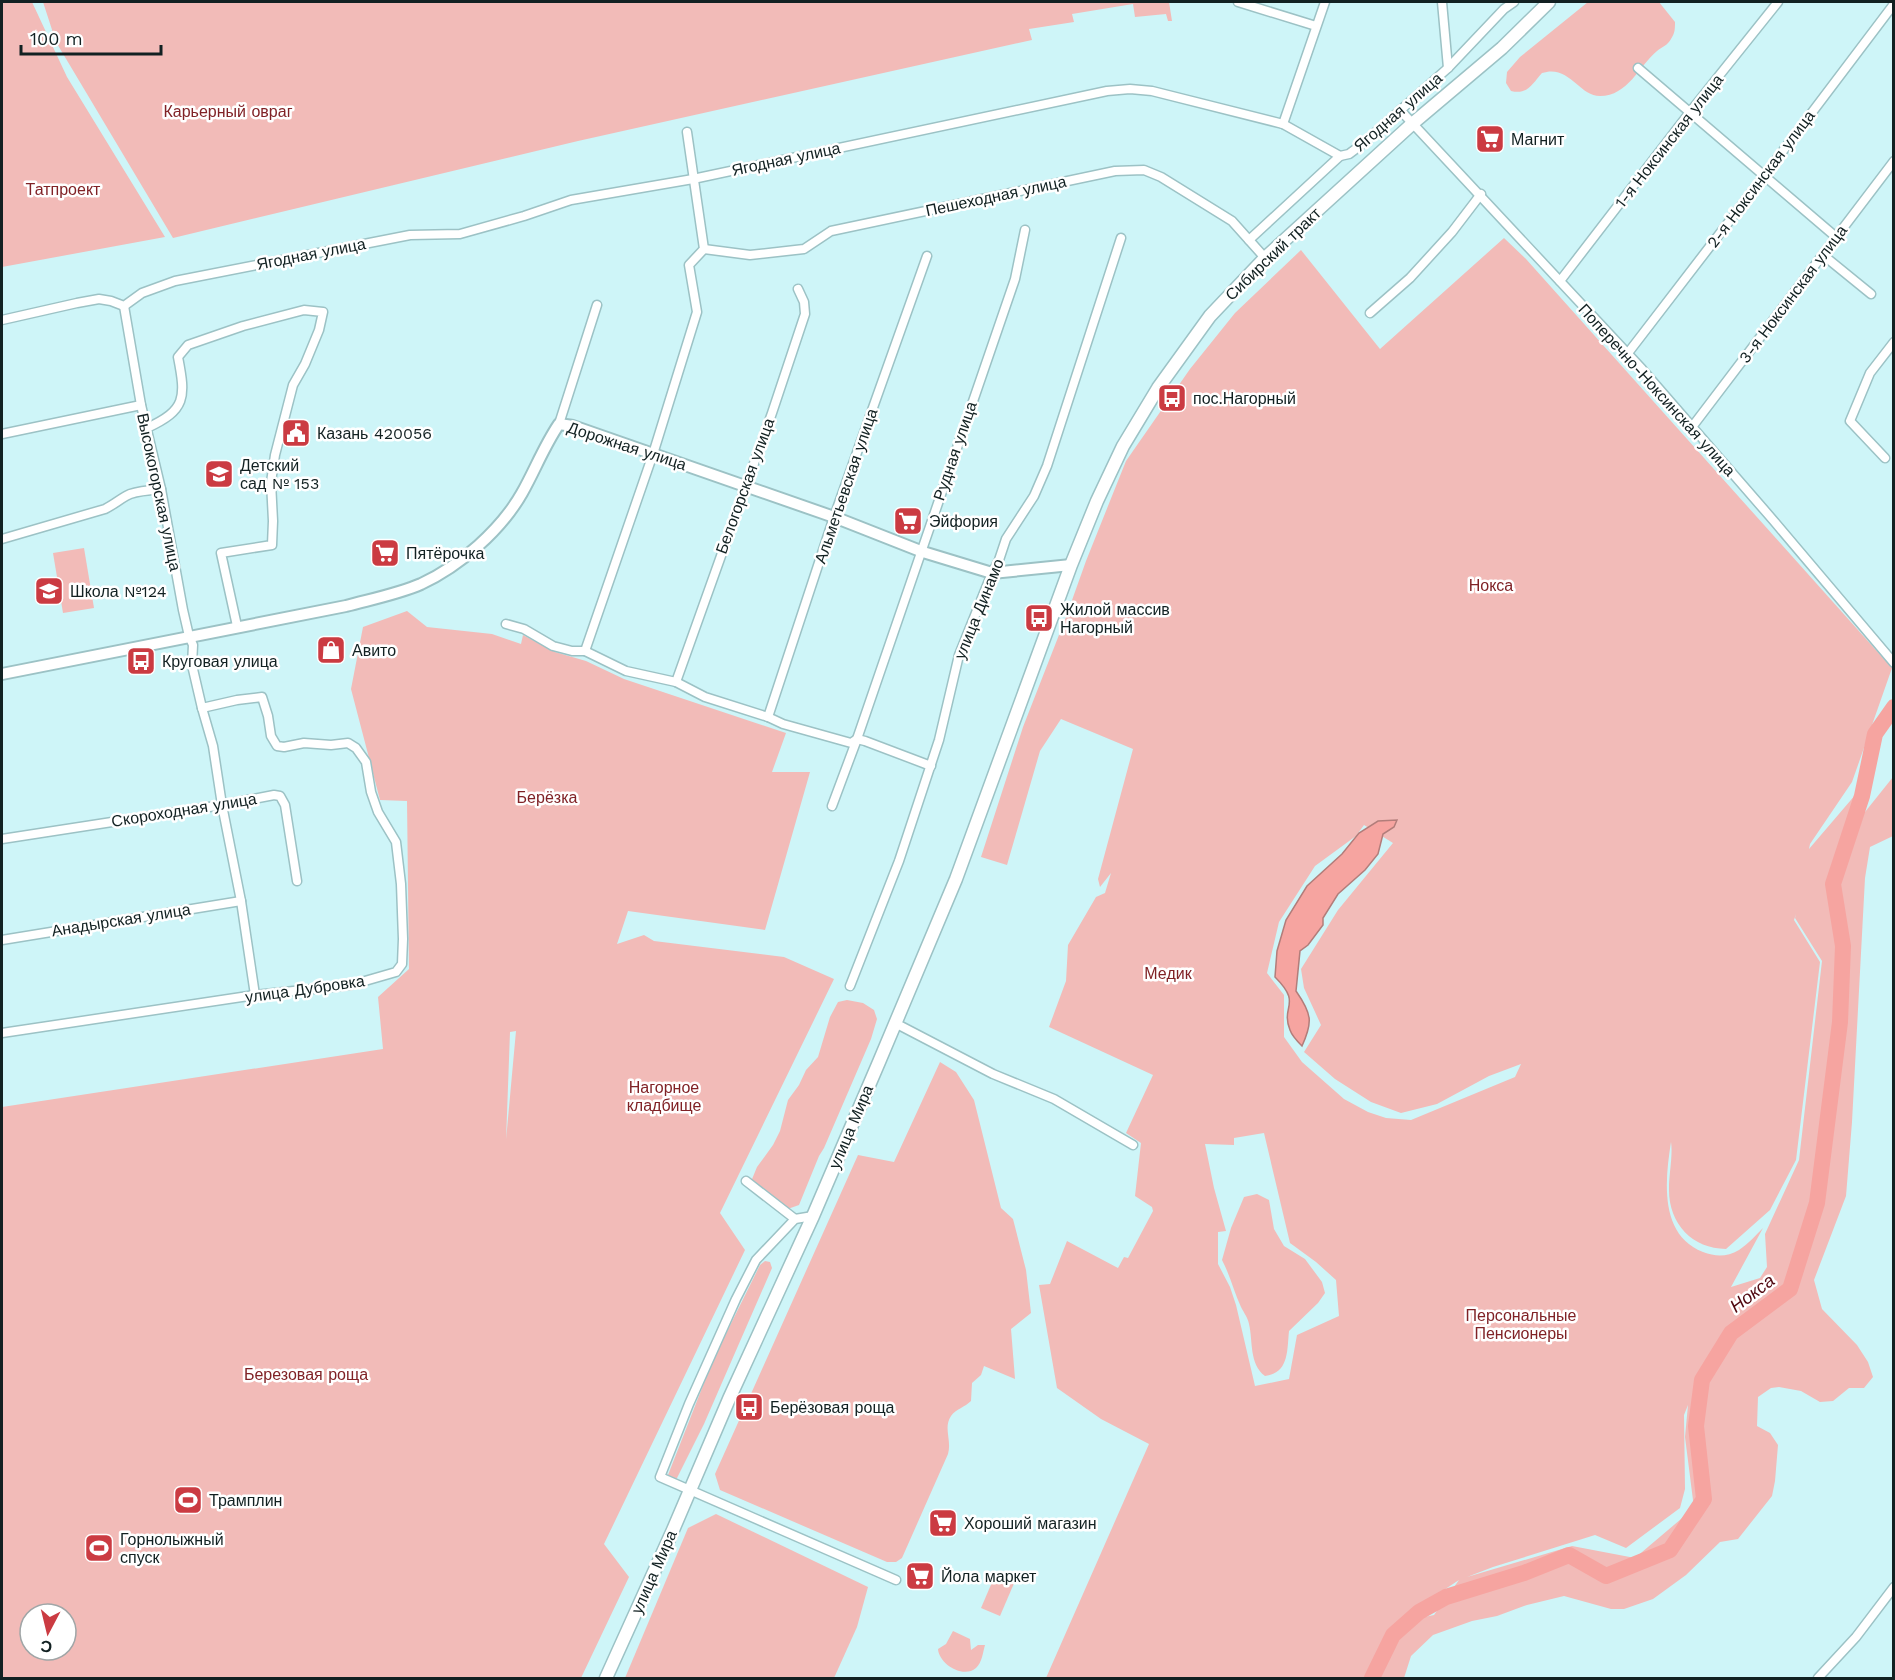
<svg xmlns="http://www.w3.org/2000/svg" width="1895" height="1680" viewBox="0 0 1895 1680" font-family="'Work Sans',sans-serif">
<rect width="100%" height="100%" fill="#cef5f8"/>
<g fill="#f2bbb8" fill-rule="evenodd">
<polygon points="2,2 32,2 67,77 165,237 2,267"/>
<polygon points="43,2 1169,2 1172,21 1168,21 1166,14 1135,17 1133,4 1072,14 1074,22 1029,29 1032,40 578,141 173,238 56,42"/>
<path d="M 1588,2 L 1659,2 L 1675,22 C 1675,29 1675,33 1671,39 C 1668,45 1662,47 1657,51 C 1639,66 1628,96 1600,96 C 1579,96 1569,64 1542,73 C 1532,84 1528,95 1511,91 L 1506,83 L 1507,72 L 1520,57 Z"/>
<path d="M 1504,238 L 1526,259 L 1892,668 L 1852,782 L 1810,844 L 1809,849 L 1856,794 L 1865,812 L 1893,777 L 1893,836 L 1870,847 L 1865,878 L 1852,1122 L 1846,1196 L 1814,1280 L 1822,1309 L 1857,1345 L 1868,1362 L 1873,1377 L 1864,1388 L 1849,1388 L 1833,1401 L 1820,1402 L 1801,1391 L 1779,1387 L 1771,1388 L 1758,1397 L 1757,1426 L 1770,1433 L 1778,1445 L 1775,1481 L 1772,1496 L 1738,1539 L 1720,1542 L 1686,1575 L 1653,1599 L 1624,1609 L 1611,1609 L 1564,1596 L 1527,1605 L 1497,1616 L 1472,1621 L 1433,1635 L 1411,1656 L 1404,1678 L 1046,1678 L 1149,1444 L 1101,1419 L 1057,1388 L 1039,1285 L 1050,1284 L 1067,1241 L 1118,1268 L 1124,1257 L 1128,1258 L 1153,1211 L 1152,1207 L 1135,1196 L 1141,1143 L 1126,1133 L 1153,1075 L 1049,1027 L 1066,981 L 1068,945 L 1096,897 L 1105,893 L 1111,873 L 1100,887 L 1098,879 L 1133,749 L 1061,719 L 1040,751 L 1007,865 L 981,857 L 1023,727 L 1066,617 L 1086,561 L 1126,461 L 1190,369 L 1235,313 L 1301,250 L 1380,349 ZM 1364,825 L 1393,843 L 1338,910 L 1301,969 L 1304,988 L 1321,1025 L 1304,1052 L 1335,1079 L 1371,1102 L 1401,1113 L 1437,1104 L 1489,1076 L 1521,1064 L 1515,1077 L 1411,1120 L 1386,1118 L 1368,1112 L 1344,1099 L 1302,1062 L 1284,1037 L 1284,995 L 1267,973 L 1279,922 L 1315,866 L 1356,836 ZM 1796,914 L 1795,918 L 1822,961 L 1799,1160 L 1765,1234 L 1767,1267 L 1760,1278 L 1731,1287 L 1763,1228 C 1756,1235 1748,1244 1739,1250 C 1727,1257 1716,1257 1703,1252 C 1659,1235 1665,1180 1671,1142 C 1673,1155 1669,1174 1669,1188 C 1668,1223 1692,1249 1726,1249 L 1770,1210 L 1796,1160 L 1820,962 L 1794,920 ZM 1264,1133 L 1290,1243 L 1316,1262 L 1336,1280 L 1339,1316 L 1297,1335 L 1289,1379 L 1255,1386 L 1236,1305 L 1230,1287 L 1218,1264 L 1218,1232 L 1226,1231 L 1214,1188 L 1205,1144 L 1234,1145 L 1234,1138 ZM 1688,1405 L 1685,1437 L 1694,1508 L 1635,1558 L 1572,1546 L 1467,1577 L 1493,1567 L 1595,1535 L 1626,1548 L 1680,1508 L 1685,1489 L 1684,1415 ZM 1459,1580 L 1434,1615 L 1401,1622 L 1412,1611 Z"/>
<polygon points="84,548 94,608 63,613 53,553"/>
<path d="M 407,611 L 427,627 L 492,634 L 521,644 L 523,635 L 555,652 L 586,661 L 624,679 L 786,733 L 772,772 L 810,772 L 765,930 L 628,911 L 617,944 L 644,935 L 654,941 L 784,957 L 834,979 L 720,1213 L 745,1250 L 604,1544 L 629,1577 L 581,1678 L 2,1678 L 2,1107 L 383,1049 L 378,997 L 409,969 L 407,801 L 380,800 L 351,689 L 363,627 ZM 516,1031 L 506,1140 L 506,1141 L 510,1032 ZM 30,1614 L 66,1614 L 66,1650 L 30,1650 Z"/>
<polygon points="847,1000 863,1003 874,1010 877,1019 871,1039 824,1148 819,1156 799,1205 782,1211 762,1200 752,1190 750,1184 757,1167 773,1145 780,1131 788,1100 799,1085 806,1070 818,1057 830,1017 838,1002"/>
<path d="M 940,1062 L 956,1072 L 974,1100 L 1001,1208 L 1013,1219 L 1026,1270 L 1031,1313 L 1011,1329 L 1015,1379 L 984,1366 L 981,1375 L 972,1383 L 971,1401 C 965,1407 956,1409 951,1416 C 943,1428 952,1440 948,1454 L 902,1558 L 896,1562 L 887,1562 L 720,1490 L 715,1474 L 858,1155 L 894,1162 Z"/>
<path d="M 1257,1194 L 1269,1200 L 1274,1229 L 1284,1246 L 1305,1259 L 1322,1282 L 1325,1293 L 1318,1303 L 1289,1331 C 1287,1351 1289,1373 1265,1376 C 1249,1364 1253,1341 1249,1324 C 1248,1318 1244,1313 1241,1307 C 1234,1292 1230,1275 1222,1260 L 1231,1228 L 1244,1197 Z"/>
<polygon points="765,1261 770,1262 772,1268 704,1424 676,1480 668,1475 704,1383 707,1372 760,1265"/>
<polygon points="716,1514 868,1587 857,1627 834,1678 625,1678 688,1528"/>
<polygon points="996,1573 1015,1581 1000,1616 981,1608"/>
<path d="M 953,1631 L 970,1639 L 971,1650 L 978,1645 L 985,1645 C 983,1652 982,1663 976,1668 C 963,1679 939,1664 938,1649 L 946,1644 Z"/>
</g>
<path fill="#f6a4a0" stroke="#b27d7a" stroke-width="1.5" d="M 1397,820 L 1394,827 L 1383,834 L 1378,854 L 1365,870 L 1338,894 L 1323,918 L 1323,925 L 1308,945 L 1300,951 L 1296,991 C 1312,1014 1313,1022 1302,1046 C 1298,1042 1292,1036 1290,1030 C 1280,1005 1303,1005 1275,977 L 1277,951 L 1286,920 L 1307,886 L 1342,854 L 1359,833 L 1378,821 Z"/>
<g fill="none" stroke-linecap="round" stroke-linejoin="round">
<polyline stroke="#f6a4a0" stroke-width="16" points="1372,1678 1393,1635 1419,1612 1446,1597 1524,1573 1569,1555 1606,1576 1670,1550 1704,1499 1696,1426 1702,1380 1731,1333 1790,1289 1817,1203 1840,1022 1843,946 1833,884 1862,796 1875,734 1894,707"/>
<g stroke="#9cc2c5" stroke-width="11">
<g id="minor">
<polyline points="1238,2 1316,26"/>
<polyline points="1442,2 1448,68"/>
<polyline points="1638,68 1836,237"/>
<polyline points="1400,110 1642,369 1773,520 1894,663"/>
<polyline points="1283,124 1325,2"/>
<polyline points="1249,240 1340,156"/>
<polyline points="704,249 750,255 804,249 831,231 1115,171 1144,170 1161,177 1232,221 1265,258"/>
<polyline points="1823,255 1871,294"/>
<polyline points="1560,281 1690,112 1778,2"/>
<polyline points="124,306 141,405 161,489 183,610 189,636 193,645 192,665 202,708 213,746 222,805 241,901 255,995"/>
<polyline points="1370,313 1410,278 1452,232 1481,194"/>
<polyline points="2,320 77,303 99,299 111,301 124,306 142,293 175,281 410,235 460,234 524,216 571,200 693,179 1107,91 1130,89 1152,91 1283,124 1340,156 1349,154 1361,145 1448,68 1504,9 1514,2"/>
<polyline points="1628,353 1764,176 1894,4"/>
<polyline points="559,424 597,305"/>
<polyline points="1692,427 1894,161"/>
<path d="M 147,428 C 186,410 186,398 178,357 L 188,345 L 243,326 L 304,310 L 323,312 L 319,330 L 305,364 L 293,385 L 275,455 L 271,482 L 273,521 L 272,545 L 221,553 L 237,626"/>
<polyline points="2,434 141,405"/>
<polyline points="1885,458 1850,421 1870,373 1894,342"/>
<path d="M 2,539 L 105,509 C 113,505 119,500 126,496 C 136,490 150,491 161,489"/>
<polyline points="506,624 524,629 553,646 572,651 585,651 626,671 676,682 705,697 768,717 783,724 851,743 857,739 865,741 931,766"/>
<polyline points="585,651 653,454 697,312 689,265 704,249 687,132"/>
<polyline points="676,682 772,413 805,314 804,302 798,289"/>
<polyline points="768,717 834,517 927,256"/>
<polyline points="832,806 857,739 1015,279 1025,230"/>
<polyline points="2,839 222,805 274,795 280,796 285,805 297,881"/>
<polyline points="2,940 241,901"/>
<polyline points="850,986 899,861 939,740 959,655 992,573 999,560 1006,539 1034,496 1047,466 1121,238"/>
<polyline points="895,1023 993,1074 1054,1099 1133,1145"/>
<polyline points="2,1033 255,995 351,985 396,972 402,964 403,939 401,884 396,842 378,812 371,792 366,762 356,748 348,743 331,745 304,743 284,747 277,746 271,736 268,716 262,697 237,700 202,708"/>
<polyline points="746,1181 795,1219"/>
<polyline points="813,1216 795,1219 756,1260 736,1299 689,1404 660,1477 896,1580"/>
<polyline points="1818,1678 1856,1637 1894,1587"/>
</g>
</g>
<g stroke="#9cc2c5" stroke-width="14">
<path id="tertiary" d="M 2,674 L 346,606 C 372,599 398,594 421,584 C 460,566 501,530 522,493 C 535,470 544,446 559,424 L 573,426 L 834,517 L 923,552 L 992,573 L 1071,565"/>
</g>
<g stroke="#9cc2c5" stroke-width="15">
<polyline id="primary" points="606,1678 673,1530 729,1399 813,1216 879,1062 956,879 1071,565 1097,501 1123,446 1158,388 1210,316 1265,258 1412,124 1502,48 1549,2"/>
</g>
<use href="#minor" stroke="#fff" stroke-width="8"/>
<use href="#tertiary" stroke="#fff" stroke-width="10"/>
<use href="#primary" stroke="#fff" stroke-width="12"/>
</g>
<defs>
<g id="supermarket-square" transform="scale(1.5)"><rect x="-9" y="-9" width="18" height="18" rx="4" fill="#cb3b42" stroke="#fff"/><path d="M-6-5.5h2.5l.6 2H6L4.5 2H-2.5L-4.4-4H-6ZM-1.5 3.2a1.3 1.3 0 1 0 .1 0ZM3 3.2a1.3 1.3 0 1 0 .1 0Z" fill="#fff"/></g>
<g id="bus-square" transform="scale(1.5)"><rect x="-9" y="-9" width="18" height="18" rx="4" fill="#cb3b42" stroke="#fff"/><path d="M-5-6H5V4H4V6H2V4H-2V6H-4V4H-5ZM-3.5-4V0h7V-4ZM-3.5 1.2v1.5H-2V1.2ZM2 1.2v1.5H3.5V1.2Z" fill="#fff"/></g>
<g id="civic-square" transform="scale(1.5)"><rect x="-9" y="-9" width="18" height="18" rx="4" fill="#cb3b42" stroke="#fff"/><path d="M-.6-6.5H3V-4.5H.6V-3L4-1V1h2V6H-6V1h2V-1L-.6-3ZM-1.2 2.5V6h2.4V2.5Z" fill="#fff"/></g>
<g id="school-square" transform="scale(1.5)"><rect x="-9" y="-9" width="18" height="18" rx="4" fill="#cb3b42" stroke="#fff"/><path d="M0-5L7-2L0 1L-7-2ZM-4 1L0 2.5L4 1V4Q0 6-4 4Z" fill="#fff"/></g>
<g id="shop-square" transform="scale(1.5)"><rect x="-9" y="-9" width="18" height="18" rx="4" fill="#cb3b42" stroke="#fff"/><path d="M-5-2.5h2.3a2.7 3.5 0 0 1 5.4 0H5L5.5 6h-11ZM-1.5-2.5h3a1.5 2.3 0 0 0-3 0Z" fill="#fff"/></g>
<g id="stadium-square" transform="scale(1.5)"><rect x="-9" y="-9" width="18" height="18" rx="4" fill="#cb3b42" stroke="#fff"/><path d="M0-5a6.5 5 0 1 0 0 10a6.5 5 0 1 0 0-10ZM-3.5-1.8h7v3.6h-7Z" fill="#fff"/></g>
</defs>
<g fill-rule="evenodd">
<use href="#supermarket-square" x="1490" y="139"/>
<use href="#bus-square" x="1172" y="398"/>
<use href="#civic-square" x="296" y="433"/>
<use href="#school-square" x="219" y="474"/>
<use href="#supermarket-square" x="908" y="521"/>
<use href="#supermarket-square" x="385" y="553"/>
<use href="#school-square" x="49" y="591"/>
<use href="#bus-square" x="1039" y="618"/>
<use href="#shop-square" x="331" y="650"/>
<use href="#bus-square" x="141" y="661"/>
<use href="#bus-square" x="749" y="1407"/>
<use href="#stadium-square" x="188" y="1500"/>
<use href="#supermarket-square" x="943" y="1523"/>
<use href="#stadium-square" x="99" y="1548"/>
<use href="#supermarket-square" x="920" y="1576"/>
</g>
<g text-anchor="middle" dominant-baseline="central" stroke-width="5" stroke-linejoin="round" paint-order="stroke">
<g font-size="16" fill="#802226" stroke="#fff">
<text x="228" y="111">Карьерный овраг</text>
<text x="63" y="189">Татпроект</text>
<text x="1491" y="585">Нокса</text>
<text x="547" y="797">Берёзка</text>
<text x="1168" y="973">Медик</text>
<text x="664" y="1087">Нагорное<tspan x="664" dy="18">кладбище</tspan></text>
<text x="1521" y="1315">Персональные<tspan x="1521" dy="18">Пенсионеры</tspan></text>
<text x="306" y="1374">Березовая роща</text>
</g>
<g font-size="16" fill="#122122" stroke="#fff">
<text transform="translate(1398 112) rotate(-41)">Ягодная улица</text>
<text transform="translate(1669 141) rotate(-52)">1-я Ноксинская улица</text>
<text transform="translate(786 159) rotate(-12)">Ягодная улица</text>
<text transform="translate(1761 179) rotate(-53)">2-я Ноксинская улица</text>
<text transform="translate(996 196) rotate(-12)">Пешеходная улица</text>
<text transform="translate(311 254) rotate(-11)">Ягодная улица</text>
<text transform="translate(1273 254) rotate(-44)">Сибирский тракт</text>
<text transform="translate(1793 294) rotate(-53)">3-я Ноксинская улица</text>
<text transform="translate(1657 390) rotate(48)">Поперечно-Ноксинская улица</text>
<text transform="translate(627 446) rotate(18)">Дорожная улица</text>
<text transform="translate(955 451) rotate(-71)">Рудная улица</text>
<text transform="translate(745 486) rotate(-70)">Белогорская улица</text>
<text transform="translate(846 486) rotate(-71)">Альметьевская улица</text>
<text transform="translate(159 492) rotate(78)">Высокогорская улица</text>
<text transform="translate(979 609) rotate(-68)">улица Динамо</text>
<text transform="translate(184 810) rotate(-9)">Скороходная улица</text>
<text transform="translate(121 920) rotate(-9)">Анадырская улица</text>
<text transform="translate(305 989) rotate(-8)">улица Дубровка</text>
<text transform="translate(851 1127) rotate(-67)">улица Мира</text>
<text transform="translate(654 1572) rotate(-66)">улица Мира</text>
</g>
<g font-size="16" fill="#122122" stroke="#fff" text-anchor="start">
<text x="1511" y="139">Магнит</text>
<text x="1193" y="398">пос.Нагорный</text>
<text x="317" y="433">Казань 420056</text>
<text x="240" y="465">Детский<tspan x="240" dy="18">сад № 153</tspan></text>
<text x="929" y="521">Эйфория</text>
<text x="406" y="553">Пятёрочка</text>
<text x="70" y="591">Школа №124</text>
<text x="1060" y="609">Жилой массив<tspan x="1060" dy="18">Нагорный</tspan></text>
<text x="352" y="650">Авито</text>
<text x="162" y="661">Круговая улица</text>
<text x="770" y="1407">Берёзовая роща</text>
<text x="209" y="1500">Трамплин</text>
<text x="964" y="1523">Хороший магазин</text>
<text x="120" y="1539">Горнолыжный<tspan x="120" dy="18">спуск</tspan></text>
<text x="941" y="1576">Йола маркет</text>
</g>
<g font-size="18" font-style="italic" fill="#50070f" stroke="#fff">
<text transform="translate(1752 1293) rotate(-37)">Нокса</text>
</g>
</g>
<rect width="1895" height="1680" fill="none" stroke="#122122" stroke-width="6"/>
<g transform="translate(48 1632) rotate(187)"><circle r="28" fill="#ffffff" stroke="#a0a6a7" stroke-width="1.5"/>
<path d="M0-4.5L10 22L0 15L-10 22Z" fill="#cb3b42"/>
<text y="-9" font-size="16" font-weight="bold" text-anchor="middle" fill="#122122">С</text>
</g>
<path d="M21 45v9h140v-9" fill="none" stroke="#122122" stroke-width="3"/>
<text x="30" y="45" font-size="18" fill="#122122" stroke="#ffffff" stroke-width="4.5" paint-order="stroke">100 m</text>
</svg>
